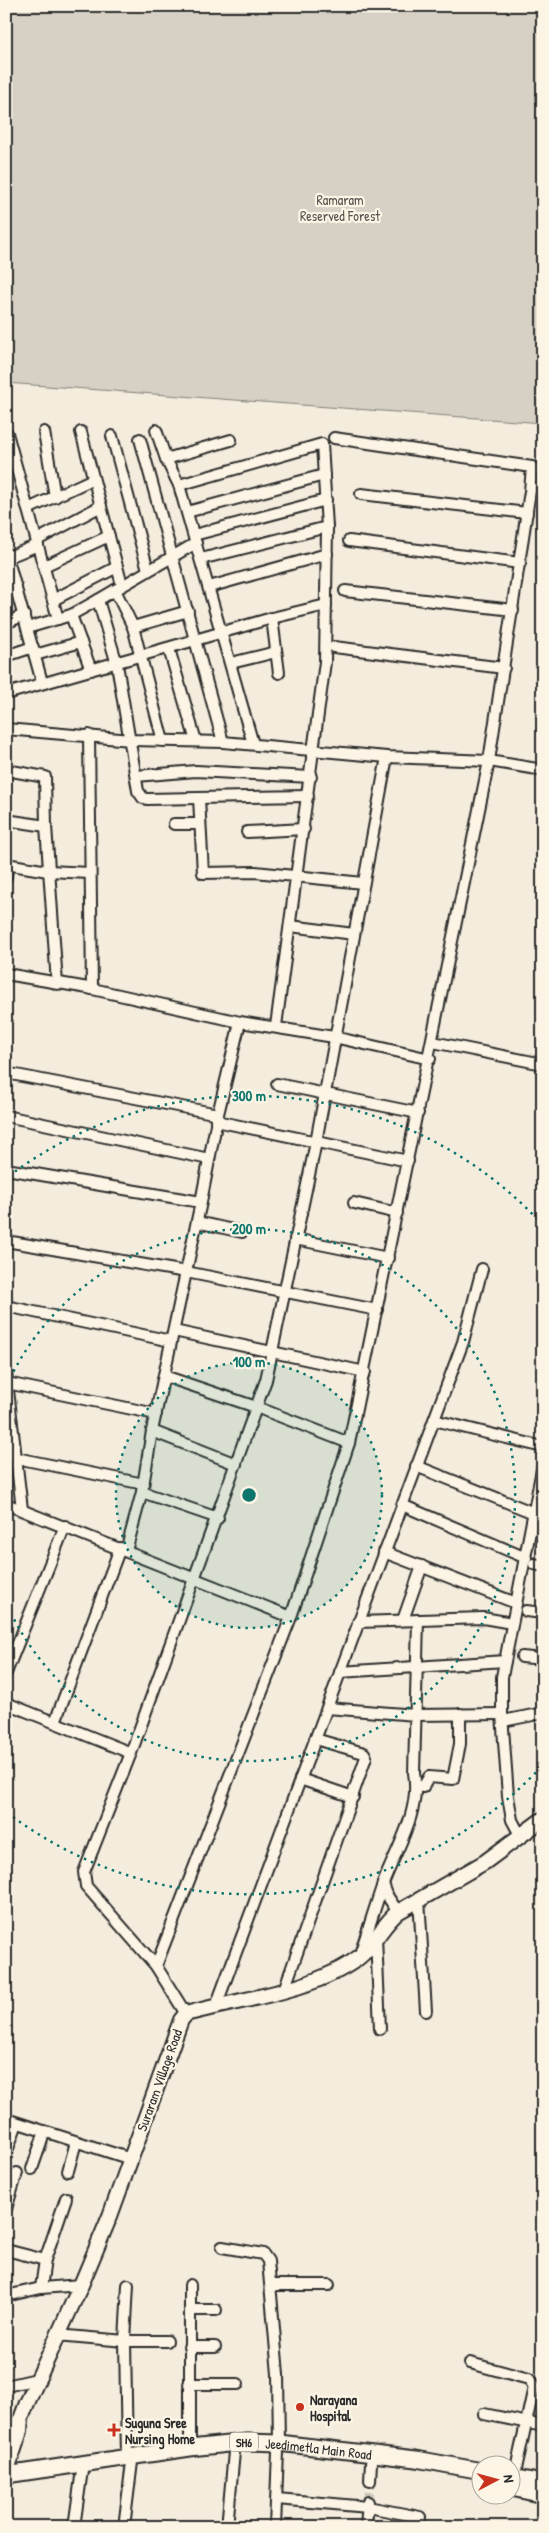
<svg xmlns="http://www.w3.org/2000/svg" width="549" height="2533" viewBox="0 0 549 2533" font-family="'Patrick Hand',sans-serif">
<rect width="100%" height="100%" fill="#f4edde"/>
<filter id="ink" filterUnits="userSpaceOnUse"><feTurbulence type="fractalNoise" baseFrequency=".02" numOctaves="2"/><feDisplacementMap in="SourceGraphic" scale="10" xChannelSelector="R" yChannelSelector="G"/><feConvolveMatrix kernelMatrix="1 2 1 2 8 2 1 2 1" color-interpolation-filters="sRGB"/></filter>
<g filter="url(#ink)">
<polygon fill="#d6d1c4" stroke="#807e78" points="6,6 543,6 543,423 6,383"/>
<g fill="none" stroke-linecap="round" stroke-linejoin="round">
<polyline stroke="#ccc6ba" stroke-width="10" stroke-dasharray="10 5" stroke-linecap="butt" points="368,2502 370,2481"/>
<g stroke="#2b2b2b" stroke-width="14">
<g id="minor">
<polyline points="156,430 166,459"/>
<polyline points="44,432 55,497"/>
<polyline points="81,432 122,585"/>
<polyline points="7,433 58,619"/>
<polyline points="112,436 148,570"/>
<polyline points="140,439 223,742"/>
<polyline points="231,440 166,459 179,485 253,744"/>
<polyline points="179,485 322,444 327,527 325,662 276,1026"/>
<polyline points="361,494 527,513"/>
<polyline points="28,509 93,479"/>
<polyline points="187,512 324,475"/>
<polyline points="194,535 326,500"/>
<polyline points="37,540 101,506"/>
<polyline points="349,541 520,563"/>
<polyline points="196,543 98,600 117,664 138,791 143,798 147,799 308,796"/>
<polyline points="6,553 42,682"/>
<polyline points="6,558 38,545"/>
<polyline points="201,559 327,527"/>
<polyline points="44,566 109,536"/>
<polyline points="209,587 327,554"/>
<polyline points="115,590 133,627 163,741"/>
<polyline points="345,591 513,610"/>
<polyline points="6,592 16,587"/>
<polyline points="53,600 117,567"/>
<polyline points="71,615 91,670"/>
<polyline points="272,618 279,673"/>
<polyline points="6,623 24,615"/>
<polyline points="133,627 188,611"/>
<polyline points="27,628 71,615 98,600"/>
<polyline points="334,647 504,668"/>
<polyline points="169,649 196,741"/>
<polyline points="35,655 81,642"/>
<polyline points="6,656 33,647"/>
<polyline points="231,663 276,652"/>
<polyline points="6,694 272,618 326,605"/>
<polyline points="6,729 131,740 223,742 387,757 489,761 543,770"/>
<polyline points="89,735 92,989"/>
<polyline points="6,770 45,777 46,826 57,984"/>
<polyline points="136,776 196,771 311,777"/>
<polyline points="199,798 203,873 255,872 363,883"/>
<polyline points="6,820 46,826"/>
<polyline points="174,824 200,824"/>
<polyline points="247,832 304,829"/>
<polyline points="6,864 48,871 90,873"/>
<polyline points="6,877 7,864"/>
<polyline points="290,926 354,934"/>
<polyline points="6,974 88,988 240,1022 334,1037 430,1059"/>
<polyline points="433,1042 543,1064"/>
<polyline points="6,1073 218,1114"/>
<polyline points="277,1084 418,1113"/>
<polyline points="6,1116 209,1159"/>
<polyline points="216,1121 408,1161"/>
<polyline points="6,1169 201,1202"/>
<polyline points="354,1203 397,1213"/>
<polyline points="197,1222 242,1232"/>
<polyline points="295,1239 388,1258"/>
<polyline points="6,1241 186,1272 377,1310"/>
<polyline points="6,1306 171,1341"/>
<polyline points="174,1331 365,1372"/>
<polyline points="6,1373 22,1509"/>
<polyline points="164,1376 256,1407 349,1443"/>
<polyline points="7,1383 156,1414"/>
<polyline points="434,1420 543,1447"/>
<polyline points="152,1431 236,1464"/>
<polyline points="16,1458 144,1484"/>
<polyline points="416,1466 534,1513"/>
<polyline points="142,1492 218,1518"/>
<polyline points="6,1504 291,1617"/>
<polyline points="402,1505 526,1558"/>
<polyline points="126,1551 142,1492 152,1431 201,1202 218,1114 240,1022"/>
<polyline points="384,1552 516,1603"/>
<polyline points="534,1564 543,1566"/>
<polyline points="526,1611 543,1613"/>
<polyline points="403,1620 422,1566"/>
<polyline points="358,1622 483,1618 512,1623"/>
<polyline points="522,1657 543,1659"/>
<polyline points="340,1672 505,1661"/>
<polyline points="6,1673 65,1526"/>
<polyline points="6,1703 131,1753"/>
<polyline points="327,1708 416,1715 502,1714"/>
<polyline points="503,1721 543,1713"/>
<polyline points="55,1722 120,1548"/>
<polyline points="300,1779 353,1797"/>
<polyline points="416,1786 423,1787 429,1777 453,1779 460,1744 460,1714"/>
<polyline points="520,1835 512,1820 508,1796 502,1714 502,1677 543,1464"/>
<polyline points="383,1884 388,1897 398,1912"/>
<polyline points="419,1899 426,2011"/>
<polyline points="376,1937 380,2029"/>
<path d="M 360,1954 C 368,1931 375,1907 383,1884 C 396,1849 421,1812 414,1773 L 418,1620"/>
<polyline points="156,1966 291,1617 349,1443 489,761 530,491 532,467 334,438"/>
<polyline points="284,1990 366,1757 364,1753 315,1739"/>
<polyline points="216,2006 463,1342 482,1269"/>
<polyline points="186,2014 156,1966 86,1886 84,1872 131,1753 266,1380 316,1142 387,757"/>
<polyline points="6,2119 131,2159"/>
<polyline points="6,2154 17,2123"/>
<polyline points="32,2169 45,2131"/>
<polyline points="68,2171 76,2142"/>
<polyline points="6,2209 17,2173"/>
<polyline points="222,2247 263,2254 268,2261 278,2374 279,2443"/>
<polyline points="6,2250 45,2260"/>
<polyline points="190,2285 190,2448"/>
<polyline points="271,2285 329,2285"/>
<polyline points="41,2288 45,2260 66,2198"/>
<polyline points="6,2296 41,2288 81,2285"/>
<polyline points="190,2310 216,2310"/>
<polyline points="57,2335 125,2341 128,2285"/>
<polyline points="189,2347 215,2347"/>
<polyline points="470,2363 529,2379 534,2387 514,2478"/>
<polyline points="189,2384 238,2384"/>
<polyline points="6,2386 37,2379"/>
<polyline points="484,2414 543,2426"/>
<polyline points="127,2457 125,2341 167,2341"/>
<polyline points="370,2481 371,2463"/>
<polyline points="277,2499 368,2507 420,2517"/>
<polyline points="74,2527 82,2470"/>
<polyline points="124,2527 132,2462"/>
<polyline points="227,2527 234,2452"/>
<polyline points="275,2527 278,2452"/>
<polyline points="366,2527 368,2502"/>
</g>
</g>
<g stroke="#2b2b2b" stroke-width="18">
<g id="secondary">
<polyline points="6,2440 10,2432 21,2419"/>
<path d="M 6,2473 L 20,2431 L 21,2419 L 27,2403 L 81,2285 L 110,2216 L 181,2020 L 186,2014 C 240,1999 312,1992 358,1958 C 373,1947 382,1925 398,1912 L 485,1862 L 543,1819"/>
</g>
</g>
<g stroke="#2b2b2b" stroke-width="19">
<g id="primary">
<path id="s1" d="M 6,2475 L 190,2448 L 247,2442 L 279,2443 L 416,2459 L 482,2471"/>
<polyline points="512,2477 543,2483"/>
<polyline points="512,2488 543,2495"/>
</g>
</g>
<use href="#minor" stroke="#fcf5e5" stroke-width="10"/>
<use href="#secondary" stroke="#fcf5e5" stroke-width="14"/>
<use href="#primary" stroke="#fcf5e5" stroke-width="15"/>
</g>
</g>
<circle cx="249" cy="1495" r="133" fill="#0f766e" fill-opacity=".12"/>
<g fill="none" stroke="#0f766e" stroke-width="2.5" stroke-dasharray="2.5 5">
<circle cx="249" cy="1495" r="133"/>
<path d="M7 1385A266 266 0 1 1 7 1605"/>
<path d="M541 1767A399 399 0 0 1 9 1814M9 1176A399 399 0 0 1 541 1223"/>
</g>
<g fill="#c8321e" stroke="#fcf5e5" stroke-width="2">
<circle cx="300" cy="2407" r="5"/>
<path d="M111.5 2422.5h5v5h5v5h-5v5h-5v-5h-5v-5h5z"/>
</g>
<g text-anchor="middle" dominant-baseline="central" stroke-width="4.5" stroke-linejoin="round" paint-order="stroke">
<rect fill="#fcf5e5" stroke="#6a6863" stroke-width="1" x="230" y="2432.5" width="28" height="19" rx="4"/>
<g font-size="12" font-weight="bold" fill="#2b2b2b">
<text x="244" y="2442">SH6</text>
</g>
<g font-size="14" fill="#565451" stroke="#fcf5e5">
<text x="340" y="199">Ramaram<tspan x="340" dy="16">Reserved Forest</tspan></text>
</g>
<g font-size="14" fill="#2b2b2b" stroke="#fcf5e5">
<text transform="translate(159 2080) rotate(-70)">Suraram Village Road</text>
<text stroke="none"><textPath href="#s1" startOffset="315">Jeedimetla Main Road</textPath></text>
</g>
<g font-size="14" font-weight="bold" fill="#2b2b2b" stroke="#fcf5e5" text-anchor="start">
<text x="310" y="2399">Narayana<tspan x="310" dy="16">Hospital</tspan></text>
<text x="125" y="2422">Suguna Sree<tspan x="125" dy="16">Nursing Home</tspan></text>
</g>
</g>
<circle cx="249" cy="1495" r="8" fill="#0f766e" stroke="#fcf5e5" stroke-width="2.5"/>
<g font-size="15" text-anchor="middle" font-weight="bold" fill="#0f766e" stroke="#fcf5e5" stroke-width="4.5" stroke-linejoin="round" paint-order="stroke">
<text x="249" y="1101">300 m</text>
<text x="249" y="1234">200 m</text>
<text x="249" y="1367">100 m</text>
</g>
<rect width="549" height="2533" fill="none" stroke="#fcf5e5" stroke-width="25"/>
<rect x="12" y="12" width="524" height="2508" fill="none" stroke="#2b2b2b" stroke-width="2" filter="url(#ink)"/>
<g transform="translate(496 2480) rotate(84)"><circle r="24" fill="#fcf5e5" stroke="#a8a49b"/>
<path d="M0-4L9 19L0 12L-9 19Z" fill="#c8321e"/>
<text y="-8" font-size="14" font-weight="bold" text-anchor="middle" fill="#2b2b2b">N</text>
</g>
</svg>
